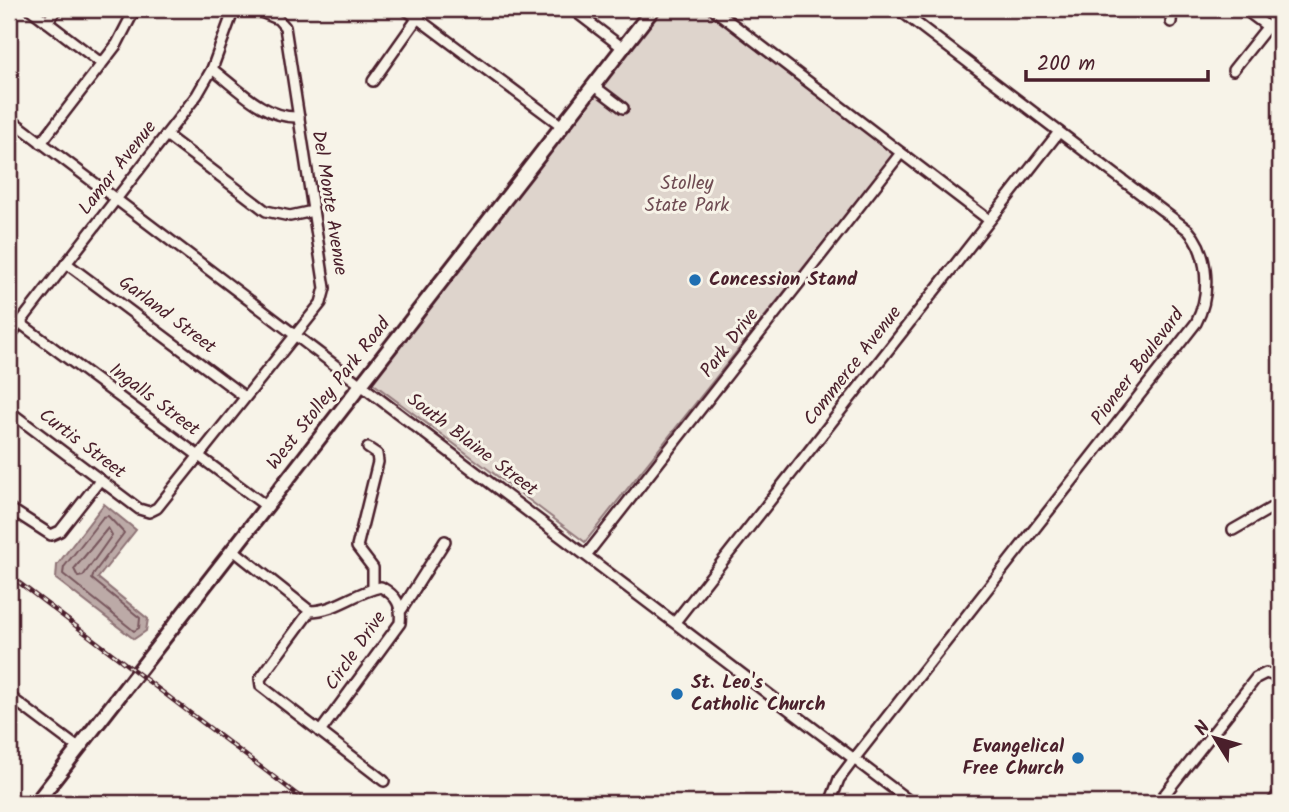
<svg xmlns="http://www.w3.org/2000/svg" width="1289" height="812" viewBox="0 0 1289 812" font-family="Kalam,sans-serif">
<rect width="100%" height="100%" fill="#f7f3e8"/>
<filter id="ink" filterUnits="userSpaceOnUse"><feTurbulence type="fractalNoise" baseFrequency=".0143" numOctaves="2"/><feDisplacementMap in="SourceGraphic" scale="14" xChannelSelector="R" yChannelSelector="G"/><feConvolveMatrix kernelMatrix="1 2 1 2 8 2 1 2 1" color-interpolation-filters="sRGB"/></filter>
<g filter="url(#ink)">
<polygon fill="#ded4cc" stroke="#947a7c" stroke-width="2" points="661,9 703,9 894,154 585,542 370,381"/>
<polygon fill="#bcaaa7" stroke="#8e7275" stroke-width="2" points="104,504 136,530 98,578 148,619 146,631 134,639 56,579 57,565"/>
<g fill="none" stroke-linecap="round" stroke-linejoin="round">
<g stroke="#78575d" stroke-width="2">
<polygon points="108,516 124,533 94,573 92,579 140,618 139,628 134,631 63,574 64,567 103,517"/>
<polygon points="108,528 112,535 83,576 78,577 74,569"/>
</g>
<g stroke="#4a1f2b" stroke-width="14">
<g id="minor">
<polyline points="30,9 101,63"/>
<polyline points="405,9 562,126"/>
<polyline points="572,9 623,48"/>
<polyline points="713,9 989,220"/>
<polyline points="1244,9 1280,36"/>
<polyline points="47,22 57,9"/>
<polyline points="1171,22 1172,9"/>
<path d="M 212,69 C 237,88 265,119 299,117"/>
<polyline points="1233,70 1268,26"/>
<polyline points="373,81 424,9"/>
<polyline points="594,86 623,108"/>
<polyline points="9,118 912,803"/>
<polyline points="166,135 266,211 290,216 313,211"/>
<polyline points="41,143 117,44 135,9"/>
<polyline points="66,263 245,397"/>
<polyline points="20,323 266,506"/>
<polyline points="9,337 197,95 212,69 234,9"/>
<polyline points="9,411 139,509 149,512 157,508 321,303 325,288 285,27 278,19 254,9"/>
<polyline points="368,448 377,454 378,462 357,547 373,568 373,588"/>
<polyline points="9,508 51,535 60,531 100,480"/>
<polyline points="1233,530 1280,503"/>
<polyline points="232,549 310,611"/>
<polyline points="587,554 901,153"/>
<polyline points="402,609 445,541"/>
<polyline points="675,622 1059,132"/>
<polyline points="9,696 77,747"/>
<path d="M 320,732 L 400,623 C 402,605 397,596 381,587 C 355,592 336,611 310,611 L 260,679 L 261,686 L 384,781"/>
<path d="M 830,803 L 839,779 L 854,759 L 1196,323 C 1211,295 1209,253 1188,230 L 898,9"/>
<polyline points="1158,803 1256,678 1266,673 1280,678"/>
<polyline points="1272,803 1280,792"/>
</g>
</g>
<g stroke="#4a1f2b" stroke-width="18">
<polyline id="major" points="36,803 653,9"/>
</g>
<use href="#minor" stroke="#f7f3e8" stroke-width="9"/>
<use href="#major" stroke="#f7f3e8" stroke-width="12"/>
<g stroke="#4a1f2b" stroke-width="4.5">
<polyline id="rail" points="9,575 308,803"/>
</g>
<use href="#rail" stroke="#f7f3e8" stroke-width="2" stroke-dasharray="5" stroke-linecap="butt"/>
</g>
</g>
<g fill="#1f6fb2" stroke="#f7f3e8" stroke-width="2.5">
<circle cx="695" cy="280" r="7"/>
<circle cx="677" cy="694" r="7"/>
<circle cx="1078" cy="758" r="7"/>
</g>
<g text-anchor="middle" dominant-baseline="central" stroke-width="6" stroke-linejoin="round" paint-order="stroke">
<g font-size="19" fill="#4a1f2b" stroke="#f7f3e8">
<text transform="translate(118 168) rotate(-52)">Lamar Avenue</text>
<text transform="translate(329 203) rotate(81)">Del Monte Avenue</text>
<text transform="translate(167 315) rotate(37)">Garland Street</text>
<text transform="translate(730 343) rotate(-52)">Park Drive</text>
<text transform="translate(853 366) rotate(-52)">Commerce Avenue</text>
<text transform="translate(1138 367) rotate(-53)">Pioneer Boulevard</text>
<text transform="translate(329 394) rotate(-52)">West Stolley Park Road</text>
<text transform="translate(154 400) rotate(37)">Ingalls Street</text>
<text transform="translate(82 444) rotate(37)">Curtis Street</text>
<text transform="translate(472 445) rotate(37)">South Blaine Street</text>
<text transform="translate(356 651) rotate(-55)">Circle Drive</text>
</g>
<g font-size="19" fill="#6f4c53" stroke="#f7f3e8">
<text x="687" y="184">Stolley<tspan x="687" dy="22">State Park</tspan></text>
</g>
<g font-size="19" font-weight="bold" fill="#4a1f2b" stroke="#f7f3e8" text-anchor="start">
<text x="709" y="280">Concession Stand</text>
<text x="691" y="683">St. Leo's<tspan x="691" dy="22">Catholic Church</tspan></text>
<text x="1064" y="747" text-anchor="end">Evangelical<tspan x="1064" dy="22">Free Church</tspan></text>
</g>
</g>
<rect width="1289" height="812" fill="none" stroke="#f7f3e8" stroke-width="35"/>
<rect x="18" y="18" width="1254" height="777" fill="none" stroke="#4a1f2b" stroke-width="2.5" filter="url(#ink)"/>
<g transform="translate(1215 738) rotate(307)" stroke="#f7f3e8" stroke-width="5" paint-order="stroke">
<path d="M0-5L12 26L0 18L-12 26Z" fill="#4a1f2b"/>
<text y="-10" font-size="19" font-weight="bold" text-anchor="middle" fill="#4a1f2b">N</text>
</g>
<path d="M1026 70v10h182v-10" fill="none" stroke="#4a1f2b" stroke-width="3.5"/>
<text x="1037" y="70" font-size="21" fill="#4a1f2b" stroke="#f7f3e8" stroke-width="5" paint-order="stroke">200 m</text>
</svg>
